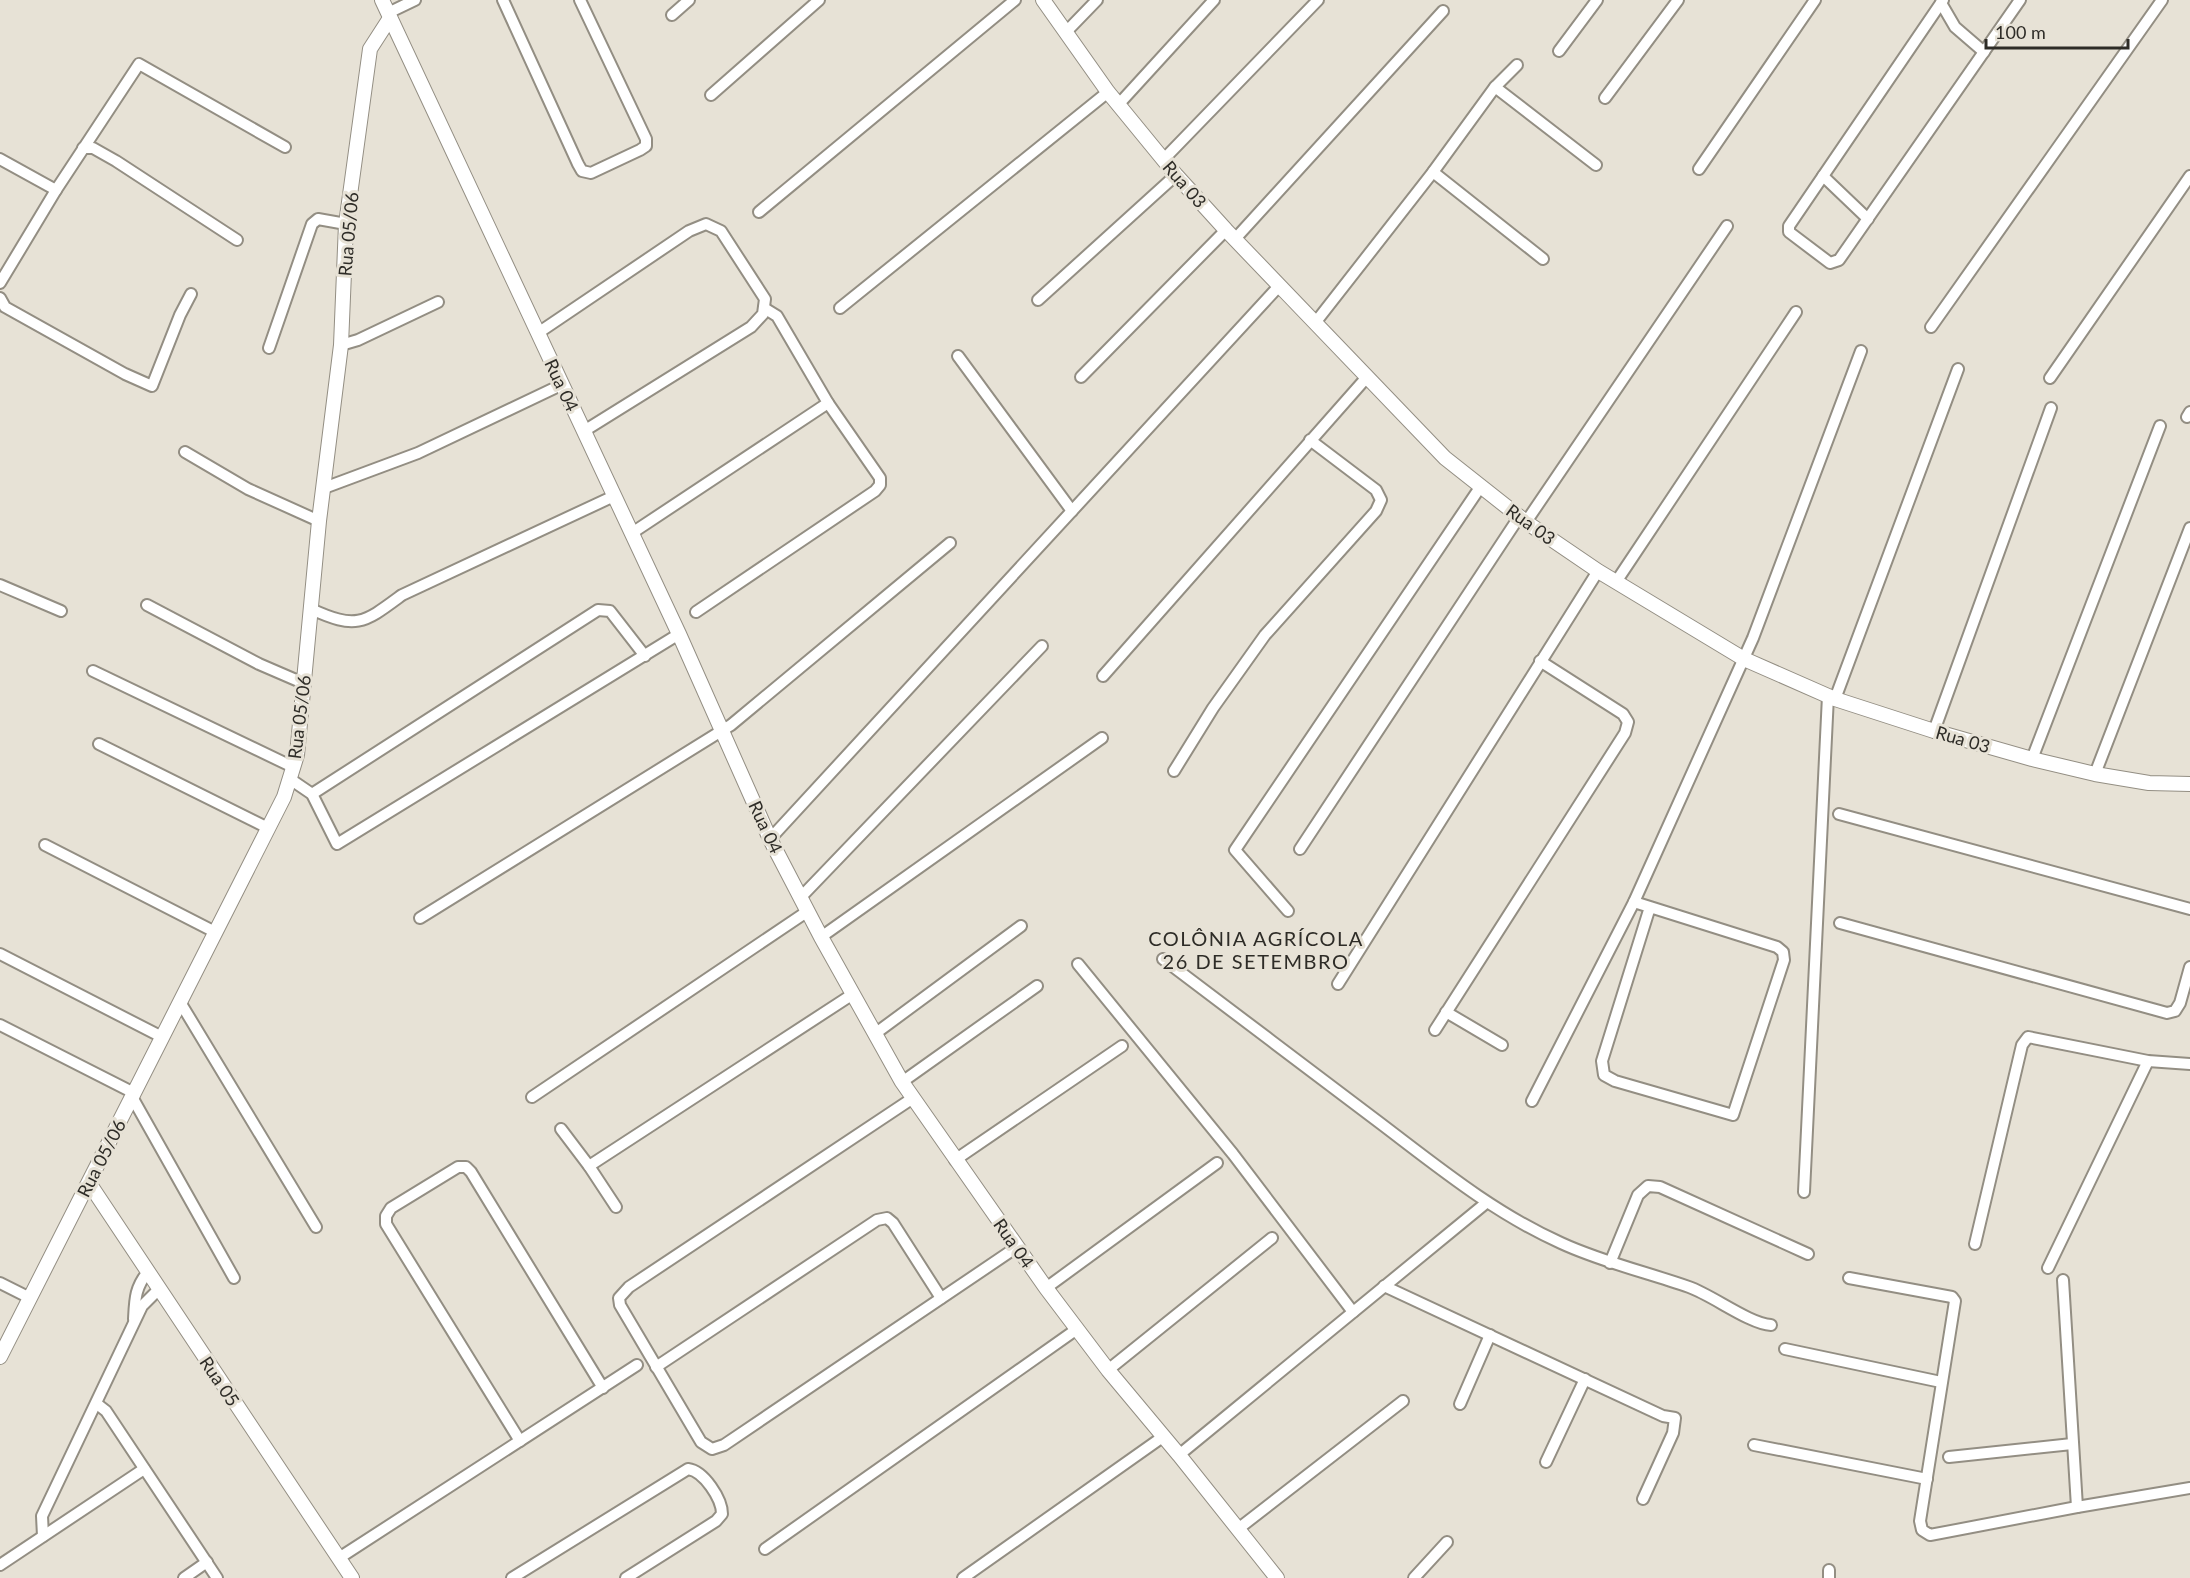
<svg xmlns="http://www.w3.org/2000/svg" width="2190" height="1578" viewBox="0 0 2190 1578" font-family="Lato,sans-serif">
<rect width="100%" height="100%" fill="#e7e2d6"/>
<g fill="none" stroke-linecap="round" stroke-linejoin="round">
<g stroke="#938e83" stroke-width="14">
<g id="minor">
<polyline points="503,0 578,164 582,171 591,173 640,150 646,146 646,139 580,0"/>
<polyline points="1943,0 1789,226 1789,232 1830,263 1839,260 2020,0"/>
<polyline points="1941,3 1955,27 1984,52"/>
<polyline points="388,13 415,0"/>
<polyline points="672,15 689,0"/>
<polyline points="1066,32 1097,0"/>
<polyline points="1559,51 1597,0"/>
<polyline points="1495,87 1596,165"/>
<polyline points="711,95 819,0"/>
<polyline points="1605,98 1678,0"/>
<polyline points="1118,105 1214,0"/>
<polyline points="83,148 93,148 116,161 237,240"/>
<polyline points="0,159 56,190"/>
<polyline points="1163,160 1318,0"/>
<polyline points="1699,169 1815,0"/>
<polyline points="1433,172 1543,259"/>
<polyline points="1823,176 1868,219"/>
<polyline points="759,212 1015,0"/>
<polyline points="1235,239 1443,11"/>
<polyline points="0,283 56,190 139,64 285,147"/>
<polyline points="0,298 5,307 125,374 152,386 180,315 191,294"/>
<polyline points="1038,300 1176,175"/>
<polyline points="840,308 1108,92"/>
<polyline points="1315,323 1433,172 1495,87 1517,65"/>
<polyline points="1931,327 2162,0"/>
<polyline points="538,333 689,231 706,224 721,231 765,299 763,314 751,327 584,431"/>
<polyline points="341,345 358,340 438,302"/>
<polyline points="269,348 312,224 318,219 346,224"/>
<polyline points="958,356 1072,511"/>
<polyline points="1081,377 1226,230"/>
<polyline points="2050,378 2190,176"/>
<polyline points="2187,417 2190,412"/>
<polyline points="185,452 248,489 319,521"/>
<polyline points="324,488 418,453 561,385"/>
<polyline points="1526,522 1727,226"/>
<polyline points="632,533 828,403 777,316 764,308"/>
<polyline points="1616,582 1796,312"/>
<polyline points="0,585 61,611"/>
<polyline points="147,605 259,664 303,683"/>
<path d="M 311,609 C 357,630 364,623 402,595 L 614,496"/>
<polyline points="696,612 875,491 880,485 880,478 828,403"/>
<polyline points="93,671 293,767"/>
<polyline points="1103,676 1367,377"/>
<polyline points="1835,699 1958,369"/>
<polyline points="1934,731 2051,408"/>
<polyline points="99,744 268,828"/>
<polyline points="2032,759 2160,426"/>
<polyline points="1174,771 1213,708 1265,635 1376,511 1381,500 1376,490 1310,440"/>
<polyline points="2095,774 2190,528"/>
<polyline points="290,779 312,794 337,844 679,634"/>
<polyline points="312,794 598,610 610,611 645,656"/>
<polyline points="1839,814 2190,909"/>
<polyline points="770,839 1279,286"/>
<polyline points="45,845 215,932"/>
<polyline points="1300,849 1519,517"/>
<polyline points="801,897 1042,646"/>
<polyline points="1634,902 1650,907 1777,947 1783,952 1784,960 1733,1115 1615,1081 1604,1075 1602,1061 1650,907"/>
<polyline points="1288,911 1235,850 1481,486"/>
<polyline points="420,918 731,725 950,543"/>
<polyline points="1840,923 2167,1013 2175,1011 2180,1003 2190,967"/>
<polyline points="821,937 1102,738"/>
<polyline points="0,954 162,1037"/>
<path d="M 1163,959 C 1235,1014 1308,1068 1380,1123 C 1438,1167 1494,1213 1561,1243 C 1602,1262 1646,1272 1689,1287 C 1712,1295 1750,1324 1771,1325"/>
<polyline points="1078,964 1233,1154 1353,1312"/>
<polyline points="1338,984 1598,571"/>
<polyline points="180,1002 316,1227"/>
<polyline points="1446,1012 1502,1045"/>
<polyline points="0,1025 134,1093"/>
<polyline points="1435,1030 1625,733 1628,722 1623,714 1540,661"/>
<polyline points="876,1033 1021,926"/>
<polyline points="902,1082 1037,986"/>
<polyline points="132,1097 234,1278"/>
<polyline points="532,1097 808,911"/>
<polyline points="913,1098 629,1287 619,1298 620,1305 701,1442 712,1449 724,1445 1017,1247"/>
<polyline points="1532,1101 1634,902 1753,638 1861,351"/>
<polyline points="561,1129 589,1166 616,1207"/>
<polyline points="955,1160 1122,1046"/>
<polyline points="589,1166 853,994"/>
<polyline points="1804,1192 1828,696"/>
<polyline points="1975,1244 2022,1045 2028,1037 2148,1061 2190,1064"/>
<polyline points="1610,1263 1638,1195 1648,1186 1660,1187 1808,1254"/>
<polyline points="2048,1268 2148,1061"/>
<polyline points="1849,1278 1952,1297 1955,1301 1920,1521 1922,1530 1930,1535 2077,1507 2190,1488"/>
<polyline points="2063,1280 2077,1507"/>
<polyline points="0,1283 30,1298"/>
<polyline points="1384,1286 1663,1416 1675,1418 1673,1433 1643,1499"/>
<polyline points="1046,1288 1217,1163"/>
<path d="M 134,1319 C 135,1300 135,1287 148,1272"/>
<polyline points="1785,1349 1941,1382"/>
<polyline points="656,1367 877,1220 887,1218 893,1223 941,1298"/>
<polyline points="1108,1370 1272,1238"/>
<polyline points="97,1404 106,1411 217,1578"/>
<polyline points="1460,1404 1490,1335"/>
<polyline points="520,1441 386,1224 386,1216 391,1208 458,1167 466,1167 471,1172 603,1388"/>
<polyline points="1754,1445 1927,1479"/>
<polyline points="1179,1455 1486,1203"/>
<polyline points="1949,1457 2072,1444"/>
<polyline points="1546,1462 1585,1379"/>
<polyline points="1238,1529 1403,1401"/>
<polyline points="43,1536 42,1516 142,1306 159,1289"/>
<polyline points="765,1549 1077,1329"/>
<polyline points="339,1558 637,1365"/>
<polyline points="0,1565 144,1469"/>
<polyline points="1829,1570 1829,1578"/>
<polyline points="184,1578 207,1562"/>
<path d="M 512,1578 L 688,1469 C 704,1471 722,1499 722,1514 L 716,1521 L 626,1578"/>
<polyline points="963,1578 1164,1436"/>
<polyline points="1414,1578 1447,1542"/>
</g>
</g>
<g stroke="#938e83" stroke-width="16">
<g id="tertiary">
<polyline points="382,0 679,634 770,839 821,937 902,1082 1046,1288 1108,1370 1179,1455 1277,1578"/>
<polyline points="1043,0 1108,92 1176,175 1226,230 1445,458 1526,522 1598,571 1744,659 1835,699 1934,731 2032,759 2095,774 2149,783 2190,784"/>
<polyline points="89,1183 352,1578"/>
<polyline points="0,1357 284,797 297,755 319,521 341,345 346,224 370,49 390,18"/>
</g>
</g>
<use href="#minor" stroke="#fff" stroke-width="10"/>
<use href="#tertiary" stroke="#fff" stroke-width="14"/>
</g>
<g text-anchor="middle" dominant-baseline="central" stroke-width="6" stroke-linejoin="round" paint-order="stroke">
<g font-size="18" fill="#2e2c27" stroke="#e7e2d6">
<text transform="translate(1185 184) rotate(49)">Rua 03</text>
<text transform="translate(348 234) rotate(-85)">Rua 05/06</text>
<text transform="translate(562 385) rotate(65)">Rua 04</text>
<text transform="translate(1531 524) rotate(36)">Rua 03</text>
<text transform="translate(299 717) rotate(-83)">Rua 05/06</text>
<text transform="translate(1963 739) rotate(16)">Rua 03</text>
<text transform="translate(766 827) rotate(65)">Rua 04</text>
<text transform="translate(101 1158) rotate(-63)">Rua 05/06</text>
<text transform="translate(1014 1243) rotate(55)">Rua 04</text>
<text transform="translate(220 1381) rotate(56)">Rua 05</text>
</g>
<g font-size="20" letter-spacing="1.5" fill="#2e2c27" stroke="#e7e2d6">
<text x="1256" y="938">COLÔNIA AGRÍCOLA<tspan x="1256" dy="23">26 DE SETEMBRO</tspan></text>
</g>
</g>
<path d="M1986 39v9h142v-9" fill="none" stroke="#2e2c27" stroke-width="3"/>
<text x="1995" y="39" font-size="18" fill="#2e2c27" stroke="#e7e2d6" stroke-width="4.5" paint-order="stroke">100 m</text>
</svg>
